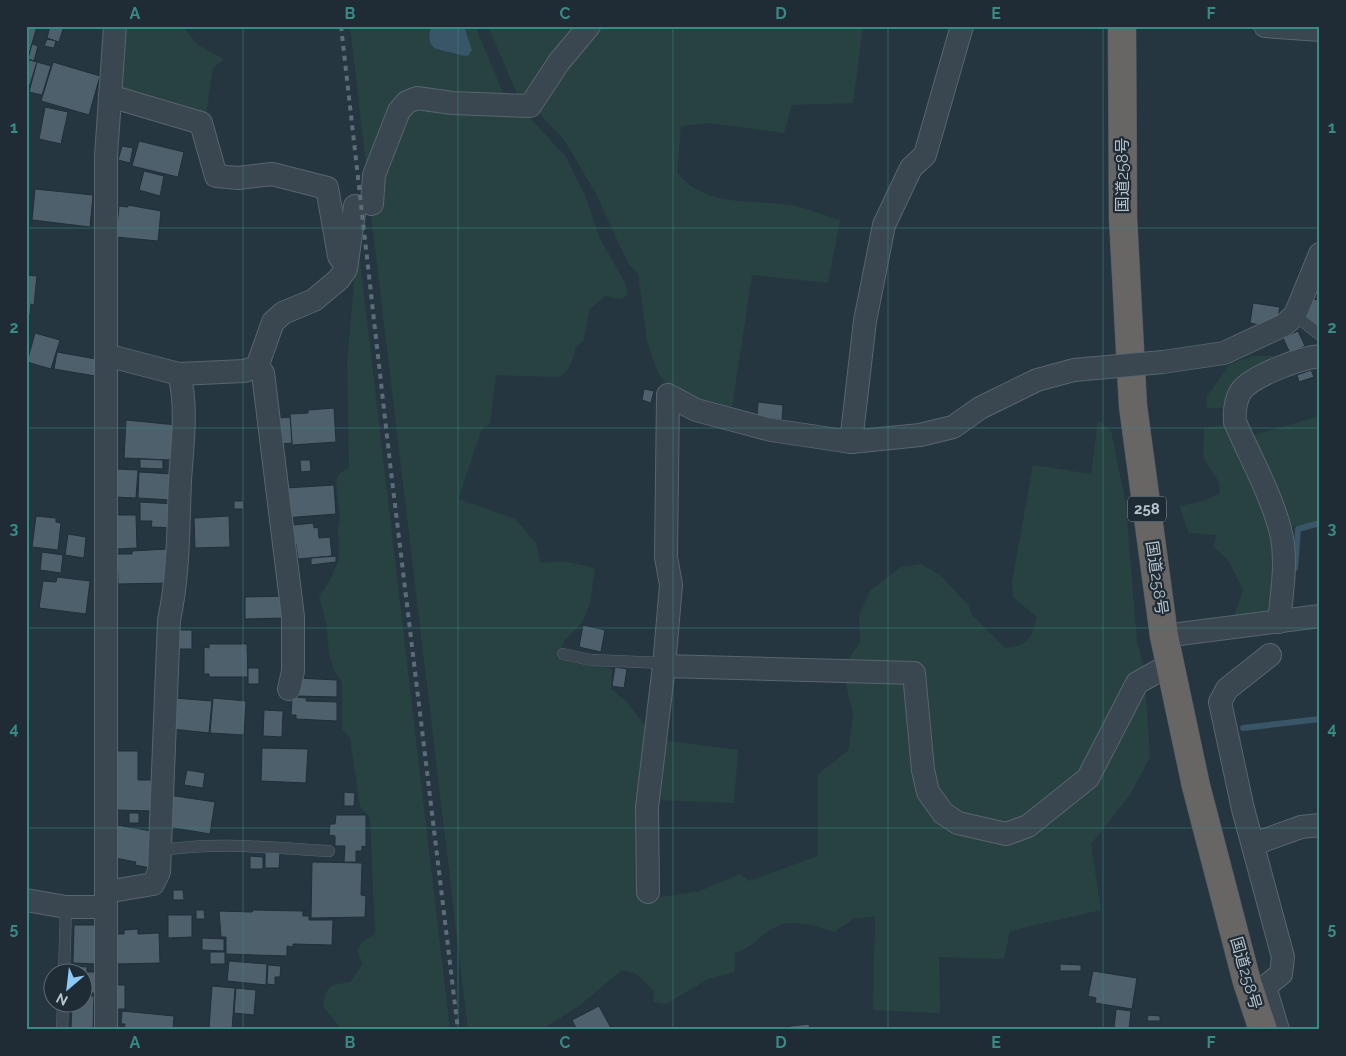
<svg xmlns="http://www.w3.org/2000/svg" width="1346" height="1056" viewBox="0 0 1346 1056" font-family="Raleway,'Noto Sans JP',sans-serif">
<rect width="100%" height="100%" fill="#253641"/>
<g fill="#284241">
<polygon points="124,26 182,26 198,45 224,59 213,68 206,115 120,91"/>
<polygon points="350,26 431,26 437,51 450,52 458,56 472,50 464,26 475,26 504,95 412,93 368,182"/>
<polygon points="488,26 578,26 525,97 517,94"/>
<path d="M 599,26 L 863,26 L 853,103 L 792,105 L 784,133 L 710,123 L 681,126 L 677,173 C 709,211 756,197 799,207 C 813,210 826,216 840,220 L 828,283 L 752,275 L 731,414 L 669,388 L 658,373 L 647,341 L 638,274 L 628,263 L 596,194 L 565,141 L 540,114 L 540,105 Z"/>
<path d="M 407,109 L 528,116 L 566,157 L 585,196 L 601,241 L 626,284 L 627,296 L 620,299 L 605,296 L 589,310 L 584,340 L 576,346 C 573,360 571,369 559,377 L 496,375 L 490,423 L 482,429 L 458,499 L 515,519 L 536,543 L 540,563 L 563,561 L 595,568 L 590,604 L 582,622 L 565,640 L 556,659 L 612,669 L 611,689 L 627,702 L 649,731 L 656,898 L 700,891 L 740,874 L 749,881 L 818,856 L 818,774 L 848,751 L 853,715 L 845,680 L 846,663 L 860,642 L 859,615 L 870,591 L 901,567 L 921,564 L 940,575 L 969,606 L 972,615 L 1005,648 C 1029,645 1031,640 1037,617 L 1013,597 L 1012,582 L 1033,465 L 1091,474 L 1098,420 L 1111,431 L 1126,505 L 1137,642 L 1144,668 L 1150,757 L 1130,795 L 1091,844 L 1101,910 L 1010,931 L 1004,959 L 939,957 L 940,1013 L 873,1010 L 875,916 L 853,919 L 834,932 C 813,925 791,917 770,930 C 755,940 753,947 735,953 L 735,972 L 708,979 L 666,1004 L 654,1002 L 653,990 L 637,974 L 622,970 L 579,1006 L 541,1030 L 468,1030 L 371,215 Z"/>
<path d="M 358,244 L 450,1030 L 342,1030 L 323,1006 L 326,992 L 332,985 L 350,982 L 363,964 L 357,951 L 362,942 L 375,934 L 370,818 L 360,806 L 350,738 L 342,729 L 342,681 C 327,667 329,642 326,623 C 324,614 321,605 319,596 L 329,582 L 339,560 L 338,525 L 340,518 L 336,480 L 340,473 L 349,468 L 347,361 L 354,285 L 353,246 Z"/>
<polygon points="1253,356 1273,356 1277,363 1229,408 1207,408 1207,396 1230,364"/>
<polygon points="1320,416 1320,520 1286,529 1249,440 1257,434"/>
<polygon points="1230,424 1274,529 1271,613 1233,619 1243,590 1228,560 1213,546 1217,535 1189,533 1179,506 1204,501 1220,493 1219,482 1203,458 1204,428"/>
<polygon points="661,740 738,750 734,803 654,800"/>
</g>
<path fill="#395568" d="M 431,26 L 464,26 L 472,50 L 468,56 C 460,56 455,53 448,52 C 431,49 427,45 431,26 Z"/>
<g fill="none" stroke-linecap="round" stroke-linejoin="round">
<g stroke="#395568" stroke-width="6">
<polyline points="1295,568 1298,529 1320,523"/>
<polyline points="1243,728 1320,719"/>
</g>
</g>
<g fill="#4e606c" stroke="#212e38">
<polygon points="26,26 37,26 28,58 26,58"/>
<polygon points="50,26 64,26 59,42 47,38"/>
<polygon points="47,39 56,41 54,48 44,46"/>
<polygon points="32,44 38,46 34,61 28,59"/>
<polygon points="26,59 37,62 27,94 26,93"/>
<polygon points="37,62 51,66 42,95 29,92"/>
<polygon points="53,62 100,76 89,115 41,101"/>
<polygon points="45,107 68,112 61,144 39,139"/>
<polygon points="139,141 184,152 178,177 132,166"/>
<polygon points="122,146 133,148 130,163 118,160"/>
<polygon points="144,171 164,176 160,196 139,190"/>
<polygon points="35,189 93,195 90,227 32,220"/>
<polygon points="128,205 161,211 158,241 116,237 119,206 128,207"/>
<polygon points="26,275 37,276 34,305 31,304 30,315 26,314"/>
<polygon points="1311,299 1320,300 1320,328 1305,319"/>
<polygon points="1253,303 1280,307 1277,322 1269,327 1250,323"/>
<polygon points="1298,331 1305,346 1290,353 1283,338"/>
<polygon points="35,333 60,340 51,369 27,362"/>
<polygon points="57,352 96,359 95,376 54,369"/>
<polygon points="1311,370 1314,377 1299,382 1297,375"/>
<polygon points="644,389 654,391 651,403 642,400"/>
<polygon points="758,402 783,405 782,420 757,417"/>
<polygon points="334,408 336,442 292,445 290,414 308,413 308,410"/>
<polygon points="290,417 292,443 282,444 280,418"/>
<polygon points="126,420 177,425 175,458 170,458 170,460 124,458"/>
<polygon points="140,459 163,460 163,469 140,468"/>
<polygon points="300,460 310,460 311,471 301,472"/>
<polygon points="116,469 138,470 136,498 115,497"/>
<polygon points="139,472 172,474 171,500 138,498"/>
<polygon points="334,485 336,514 284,518 286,488"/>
<polygon points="234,501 243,501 244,509 234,509"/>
<polygon points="140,502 175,504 174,528 151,527 152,521 140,521"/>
<polygon points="115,515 136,515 137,548 117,549"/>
<polygon points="36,516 56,518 56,522 61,523 58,550 32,547"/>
<polygon points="229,516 230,547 195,548 194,518"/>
<polygon points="313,523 314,528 318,527 319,538 330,537 332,556 298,559 296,544 287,545 285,526"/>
<polygon points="68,534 86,537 84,558 65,555"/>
<polygon points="168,549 170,583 118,584 117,554 132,554 132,551"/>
<polygon points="42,552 63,555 61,573 40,570"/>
<polygon points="336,556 336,562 311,565 311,558"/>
<polygon points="57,577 90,581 86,614 39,608 43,581 56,582"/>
<polygon points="286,596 287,618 245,619 245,597"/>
<polygon points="583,625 605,630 601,652 579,647"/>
<rect x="173" y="630" width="19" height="19"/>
<polygon points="209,644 247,644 248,677 209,677 209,674 204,674 204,647 209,648"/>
<polygon points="615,667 627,669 624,688 612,686"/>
<rect x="248" y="668" width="11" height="16"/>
<polygon points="297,678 337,680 337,697 296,696"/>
<polygon points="292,697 307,698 306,701 337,702 337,721 296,719 296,715 291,715"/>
<polygon points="174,698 212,701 209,733 172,729"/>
<polygon points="213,698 246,701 244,735 210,733"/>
<polygon points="264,710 283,711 282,737 263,736"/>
<polygon points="262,748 308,749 306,783 261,781"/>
<polygon points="116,751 138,751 138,780 155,780 155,811 116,810"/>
<polygon points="187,770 205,773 203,788 184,785"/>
<polygon points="344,792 355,793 354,806 344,806"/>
<polygon points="169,795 215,802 210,834 168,827"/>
<rect x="129" y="813" width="10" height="10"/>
<polygon points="336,815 366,815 366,847 362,846 362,851 356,851 356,862 344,862 345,846 335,846 335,836 329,835 330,824 335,824"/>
<polygon points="117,825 157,832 151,868 135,865 136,862 115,858"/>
<polygon points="265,852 280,852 279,868 265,868"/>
<polygon points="250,856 263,857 263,869 250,869"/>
<polygon points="312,862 362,863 361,895 366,896 365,917 311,918"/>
<polygon points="173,890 183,890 184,900 173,900"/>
<polygon points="196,910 204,910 205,919 196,919"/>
<polygon points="253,910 303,911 303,916 309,916 309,920 333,920 332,945 293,944 293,947 287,946 287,956 226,954 226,937 221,937 219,911 252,912"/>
<polygon points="168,915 192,915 192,937 168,938"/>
<polygon points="74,925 96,925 96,964 73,963"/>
<polygon points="138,929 138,934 159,933 160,963 116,964 116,934 124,934 124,930"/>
<polygon points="202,938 224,939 224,951 202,950"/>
<rect x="210" y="952" width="15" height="12"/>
<polygon points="229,961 267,964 266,985 227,981"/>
<polygon points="1060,964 1081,965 1081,971 1060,971"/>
<polygon points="268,965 281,966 280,977 275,977 275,985 267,984"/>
<polygon points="73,966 87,967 87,972 97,972 96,993 82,993 82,974 72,974"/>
<polygon points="1093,971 1137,978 1132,1009 1095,1003 1096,998 1088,996"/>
<rect x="115" y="985" width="10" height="24"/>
<polygon points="212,986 235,988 232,1030 209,1028"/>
<polygon points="236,988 256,990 254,1015 234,1013"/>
<polygon points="82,996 94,996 93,1030 71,1030 72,1004 82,1004"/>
<polygon points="599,1006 612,1030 577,1030 572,1020"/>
<polygon points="1116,1009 1131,1011 1129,1030 1114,1028"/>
<polygon points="122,1011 174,1016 173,1030 124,1030 125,1024 121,1024"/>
<polygon points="1148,1015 1160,1016 1160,1021 1147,1021"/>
<polygon points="809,1024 810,1030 783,1030 783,1027"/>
</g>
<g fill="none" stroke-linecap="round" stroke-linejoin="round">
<g stroke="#58656e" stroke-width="12">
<g id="service">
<polyline points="1295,315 1320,335"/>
<polyline points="563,654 591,660 664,663"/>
<path d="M 159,851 C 215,841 273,848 329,851"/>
<polyline points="64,974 66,907"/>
<polyline points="62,1030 63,1004"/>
</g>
</g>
<g stroke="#58656e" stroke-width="24">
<g id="minor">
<polyline points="1265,26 1320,30"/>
<polyline points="110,96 201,123 216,176 238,178 272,174 327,188 339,256 343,262"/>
<polyline points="372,204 374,175 399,111 407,102 417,98 452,103 530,106 559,62 589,26"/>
<polyline points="106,355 179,374 244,371 257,367 273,322 283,313 314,300 339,279 346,269 355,206"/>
<polyline points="1163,362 1224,353 1284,325 1295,315 1320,254"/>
<polyline points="257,367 263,373 293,617 293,671 289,689"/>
<polyline points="851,442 865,321 884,225 911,168 925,155 962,26"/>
<path d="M 1279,622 C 1282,591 1288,559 1280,529 C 1270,492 1250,457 1235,422 C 1234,410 1235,401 1241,391 C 1253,375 1301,358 1320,356"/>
<polyline points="1164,636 1320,616"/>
<polyline points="1270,655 1227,689 1220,702 1243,809 1283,957 1281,974 1265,987 1278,1030"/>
<polyline points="664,666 914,673 923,770 928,792 943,813 958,823 1006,834 1028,826 1088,778 1137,683 1171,664"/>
<polyline points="1254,844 1301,827 1320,825"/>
<path d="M 106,892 L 153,884 L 159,872 L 169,620 C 179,574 178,528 180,481 C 182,447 188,407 179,374"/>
<polyline points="648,892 647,807 664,666 671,585 666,557 668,395 696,410 771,430 851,442 920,435 953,427 980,408 1037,380 1074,370"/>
<polyline points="26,900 66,907 106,907"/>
<polyline points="106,1030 106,156 115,26"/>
</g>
</g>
<g stroke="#45525b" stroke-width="29">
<polyline id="trunk" points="1122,26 1123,218 1133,406 1164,636 1196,786 1247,982 1263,1030"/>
</g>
<use href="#service" stroke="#3a4751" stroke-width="11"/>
<use href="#minor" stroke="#3a4751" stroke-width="22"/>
<use href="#trunk" stroke="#686664" stroke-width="28"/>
<polyline stroke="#5c6c78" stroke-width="4" stroke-dasharray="5 5" stroke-linecap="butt" points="341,26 390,463 458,1030"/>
<g stroke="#58656e" stroke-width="24" stroke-linecap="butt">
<polyline id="minor-bridge" points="1074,370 1163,362"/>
</g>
<use href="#minor-bridge" stroke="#3a4751" stroke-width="22"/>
</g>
<path fill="none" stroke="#398985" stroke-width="1" stroke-opacity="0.55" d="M 243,26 L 243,1030M 458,26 L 458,1030M 673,26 L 673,1030M 888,26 L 888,1030M 1103,26 L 1103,1030M 26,228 L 1320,228M 26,428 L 1320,428M 26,628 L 1320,628M 26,828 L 1320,828"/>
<g text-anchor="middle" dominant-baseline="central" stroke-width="4.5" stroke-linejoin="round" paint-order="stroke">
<rect fill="#1f2c36" stroke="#89959e" stroke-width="1" x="1128" y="496.5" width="38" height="25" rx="4"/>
<g font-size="15" font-weight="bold" fill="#b7c2cb">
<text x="1147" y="509">258</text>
</g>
<g font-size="16" fill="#b7c2cb" stroke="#1f2c36">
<text transform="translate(1122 175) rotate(-90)">国道258号</text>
<text transform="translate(1157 578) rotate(82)">国道258号</text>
<text transform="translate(1246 973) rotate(74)">国道258号</text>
</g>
</g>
<rect width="1346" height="1056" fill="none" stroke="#1f2c36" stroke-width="55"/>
<g transform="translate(68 988) rotate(208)"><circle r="24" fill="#1f2c36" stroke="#5c6872"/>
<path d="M0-4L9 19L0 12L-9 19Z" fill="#8dcaf9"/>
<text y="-8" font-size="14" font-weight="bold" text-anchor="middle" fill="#b7c2cb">N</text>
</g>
<rect x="28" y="28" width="1290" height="1000" fill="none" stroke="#398985" stroke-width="2"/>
<g font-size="16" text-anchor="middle" font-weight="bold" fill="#398985">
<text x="135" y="19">A</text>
<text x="350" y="19">B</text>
<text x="565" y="19">C</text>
<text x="781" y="19">D</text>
<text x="996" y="19">E</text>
<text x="1211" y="19">F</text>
<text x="14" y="133">1</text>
<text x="1332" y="133">1</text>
<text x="14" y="333">2</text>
<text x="1332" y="333">2</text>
<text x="14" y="534">3</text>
<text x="1332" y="534">3</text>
<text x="14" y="734">4</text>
<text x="1332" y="734">4</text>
<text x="14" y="934">5</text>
<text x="1332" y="934">5</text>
<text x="135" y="1048">A</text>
<text x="350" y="1048">B</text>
<text x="565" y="1048">C</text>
<text x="781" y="1048">D</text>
<text x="996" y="1048">E</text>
<text x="1211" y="1048">F</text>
</g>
</svg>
